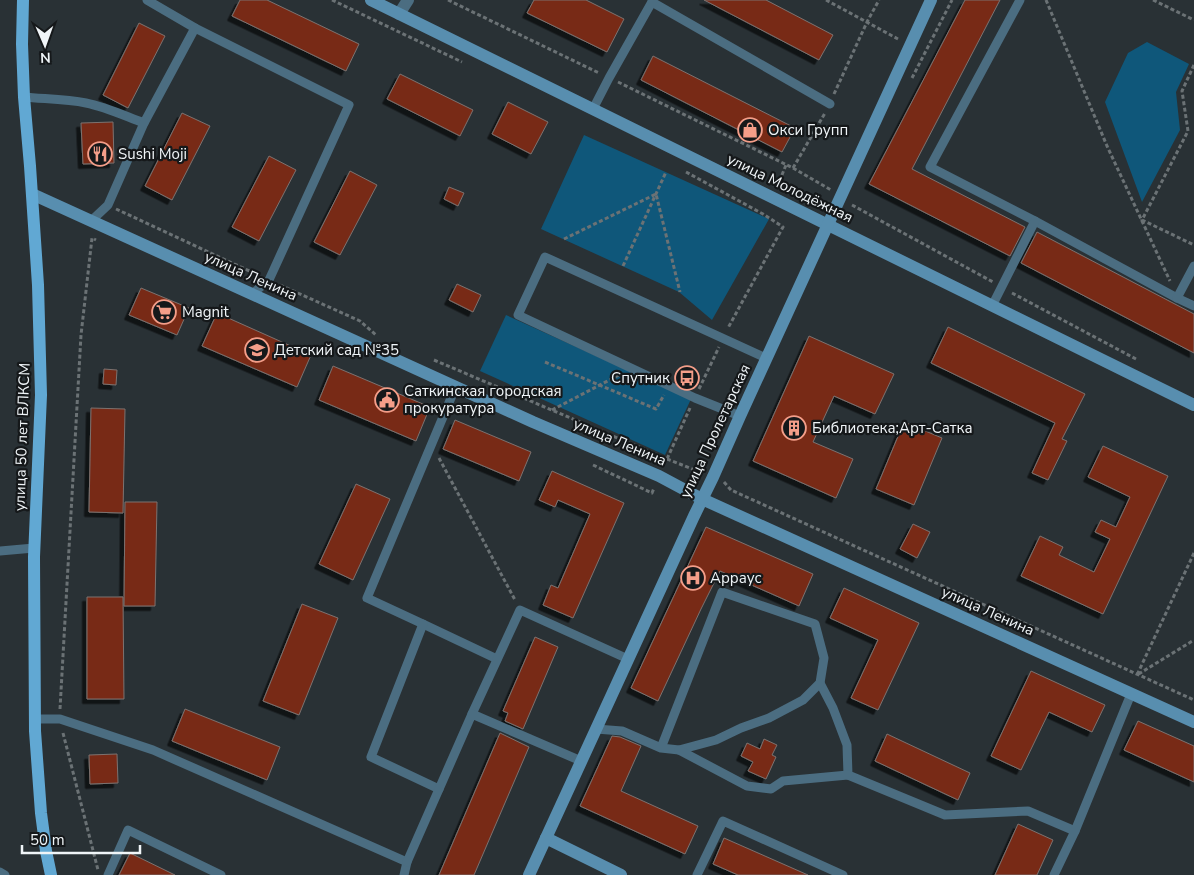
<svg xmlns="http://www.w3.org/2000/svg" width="1194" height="875" viewBox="0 0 1194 875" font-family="'Nunito Sans',sans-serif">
<defs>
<filter id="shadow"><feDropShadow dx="-4.5" dy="4.5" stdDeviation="0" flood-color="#0009"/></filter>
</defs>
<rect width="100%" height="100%" fill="#293135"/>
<g fill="#0f577a">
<polygon points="1147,42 1189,64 1176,92 1180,130 1142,202 1105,102 1128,53"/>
<polygon points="584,135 769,219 712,320 679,292 541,229"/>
<polygon points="506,315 691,399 665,455 480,371"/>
</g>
<g fill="#782b19" stroke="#7c726f" filter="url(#shadow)">
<polygon points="240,0 267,0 359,44 346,71 232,16"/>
<polygon points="534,0 586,0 624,19 607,52 527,13"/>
<polygon points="704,0 766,0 833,35 819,60"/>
<polygon points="965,0 1000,0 912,169 1025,227 1010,256 869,184"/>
<polygon points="139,23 165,36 128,108 103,95"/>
<polygon points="653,56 795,128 782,152 641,80"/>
<polygon points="400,74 473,110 460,136 387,99"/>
<polygon points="508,102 548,122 531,154 492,134"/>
<polygon points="182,113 210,126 172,200 145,186"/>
<polygon points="113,122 114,163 83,164 81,123"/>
<polygon points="269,156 296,170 259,241 232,227"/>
<polygon points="350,171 377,185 340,255 314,242"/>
<polygon points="449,187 464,193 458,206 444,199"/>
<polygon points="1037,232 1194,314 1194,353 1021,263"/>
<polygon points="457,284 481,295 473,312 449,300"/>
<polygon points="141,288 189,308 177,335 129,315"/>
<polygon points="217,313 311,355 297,387 202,346"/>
<polygon points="948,327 1085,394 1062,439 1067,441 1048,480 1032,473 1055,423 931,363"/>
<polygon points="809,336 894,374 875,414 834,396 813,442 853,459 836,498 753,461"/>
<polygon points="333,366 430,407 416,441 319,400"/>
<polygon points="104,369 117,370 116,385 103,384"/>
<polygon points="91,408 125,409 123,513 89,512"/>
<polygon points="455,420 531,452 519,481 443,449"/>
<polygon points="904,422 942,438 914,505 876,489"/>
<polygon points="1103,446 1168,476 1103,614 1021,576 1040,536 1063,547 1059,555 1094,572 1110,539 1095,532 1101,520 1116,527 1130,497 1088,477"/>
<polygon points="552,471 624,503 573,618 543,605 551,585 558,588 590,514 558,500 555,507 539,500"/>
<polygon points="356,484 390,499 353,580 319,564"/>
<polygon points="125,502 157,502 155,606 124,606"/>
<polygon points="913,524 930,532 917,558 900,549"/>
<polygon points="706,527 813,574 799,606 720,571 701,609 658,701 631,688"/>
<polygon points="844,588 919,623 878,710 851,698 878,640 830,618"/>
<polygon points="87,597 123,597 124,699 87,699"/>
<polygon points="302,604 338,618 299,715 263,701"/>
<polygon points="535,637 558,647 523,729 505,721 508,713 503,711"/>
<polygon points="1031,671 1105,705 1092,732 1049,712 1021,770 991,756"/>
<polygon points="185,709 280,747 267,780 172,741"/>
<polygon points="1138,721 1194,746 1194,782 1124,750"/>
<polygon points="500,733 529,747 474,875 439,875"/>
<polygon points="887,734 970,773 958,800 875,761"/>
<polygon points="612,736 620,737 641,746 621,791 698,826 685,854 580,806"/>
<polygon points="764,739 777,745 772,755 776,757 766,779 748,771 753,762 741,756 747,743 760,749"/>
<polygon points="117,754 118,783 90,784 89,755"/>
<polygon points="1018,824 1053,840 1037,875 995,875"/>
<polygon points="724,838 808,875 738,875 713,864"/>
<polygon points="130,853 175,875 119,875"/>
</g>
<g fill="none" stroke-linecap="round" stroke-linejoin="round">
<g stroke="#6b7275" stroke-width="3" stroke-dasharray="4 2.5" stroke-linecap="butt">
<polyline points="332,0 462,62"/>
<polyline points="448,0 599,73"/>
<polyline points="826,0 898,39"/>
<polyline points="1046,0 1107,146 1170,281"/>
<polyline points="1153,0 1194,20"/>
<polyline points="1194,65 1182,91 1188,131 1142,220 1194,245"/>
<polyline points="912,78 952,0"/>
<polyline points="618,82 793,168 825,113"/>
<polyline points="834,94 867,22 879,0"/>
<polyline points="793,168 831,190"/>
<polyline points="686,172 763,214 783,227 728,328"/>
<polyline points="777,187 786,165"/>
<polyline points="852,205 993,282"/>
<polyline points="116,209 258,275"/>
<polyline points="564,239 656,194 680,292"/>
<polyline points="623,266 666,172"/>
<polyline points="280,285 360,321 376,335"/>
<polyline points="1012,293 1136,359"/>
<polyline points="434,360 667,459 690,408"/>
<polyline points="545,362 656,409 664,395"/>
<polyline points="699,389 719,347"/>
<polyline points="552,410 619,375"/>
<polyline points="439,458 515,600"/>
<polyline points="667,459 700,472"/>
<polyline points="593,465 652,493 654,488"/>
<polyline points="724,482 731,490 1194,700"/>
<polyline points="1194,553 1137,675 1194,640"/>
<polyline points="60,709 81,335 92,238 96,240"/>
<polyline points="63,733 98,870"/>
</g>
<g stroke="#4b6d81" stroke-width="9">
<polyline points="147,0 195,28"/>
<polyline points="1020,0 930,167 1035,221 1177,298"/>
<polyline points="652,2 830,104"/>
<path d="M 24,97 C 44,99 66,99 86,103 C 106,107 125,116 144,123"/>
<polyline points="593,109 609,78 653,0"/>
<polyline points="91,221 108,205 144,123 195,28 349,105 269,280 252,294"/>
<polyline points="1194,266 1177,298 1194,306"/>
<polyline points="992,306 1035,221"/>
<polyline points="740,416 695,398 518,315 545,257 766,358"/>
<polyline points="0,551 34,548"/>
<polyline points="423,624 497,659"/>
<polyline points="820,683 833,708 847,745 848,775 945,815 1028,811 1075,831"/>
<polyline points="472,714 520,610 628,659"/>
<polyline points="34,719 60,719 153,750 407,862 404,875"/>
<polyline points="596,729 622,731 661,748 679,750 716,740 741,728 769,718 803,700 820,683 824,658 815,624 722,592 661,748"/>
<polyline points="679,750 747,786 771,789 783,781 848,775"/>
<polyline points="439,789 371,757 423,624 367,598 456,386"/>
<polyline points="407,862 472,714 581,761"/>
<polyline points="0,872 5,875"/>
<polyline points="108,875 128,830 221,875"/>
<polyline points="697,875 723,821 843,875"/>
<polyline points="1054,875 1075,831 1131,694"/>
</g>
<polyline stroke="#4b6d81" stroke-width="12" points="399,14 408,0"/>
<g stroke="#588eaf" stroke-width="12">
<polyline points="371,0 1194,405"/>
<polyline points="32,194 533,422 659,476 702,499 1194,722"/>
<polyline points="546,838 621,875"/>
<polyline points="529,875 694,516 713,477 740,416 931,0"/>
</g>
<polyline stroke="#61a8d3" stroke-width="12" points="23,0 22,44 24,97 30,166 38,285 41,395 34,557 35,731 41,813 46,851 51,875"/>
</g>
<defs>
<g id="shop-ring" transform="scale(1.25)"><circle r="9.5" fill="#15181a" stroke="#f49e89" stroke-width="1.5"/><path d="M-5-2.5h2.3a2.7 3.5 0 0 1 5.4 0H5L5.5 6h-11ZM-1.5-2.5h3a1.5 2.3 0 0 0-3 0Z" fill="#f49e89"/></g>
<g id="restaurant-ring" transform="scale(1.25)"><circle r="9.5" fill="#15181a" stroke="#f49e89" stroke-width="1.5"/><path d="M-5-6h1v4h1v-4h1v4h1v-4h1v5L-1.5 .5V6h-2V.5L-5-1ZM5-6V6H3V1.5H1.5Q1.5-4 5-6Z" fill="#f49e89"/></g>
<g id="supermarket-ring" transform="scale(1.25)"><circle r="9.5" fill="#15181a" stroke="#f49e89" stroke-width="1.5"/><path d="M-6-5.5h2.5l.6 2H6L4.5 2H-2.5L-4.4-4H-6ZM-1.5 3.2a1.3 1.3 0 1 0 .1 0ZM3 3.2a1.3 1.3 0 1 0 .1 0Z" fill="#f49e89"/></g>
<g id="school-ring" transform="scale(1.25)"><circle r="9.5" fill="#15181a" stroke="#f49e89" stroke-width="1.5"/><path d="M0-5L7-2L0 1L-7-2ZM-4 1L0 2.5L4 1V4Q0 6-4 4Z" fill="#f49e89"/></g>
<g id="bus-ring" transform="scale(1.25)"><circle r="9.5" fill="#15181a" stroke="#f49e89" stroke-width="1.5"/><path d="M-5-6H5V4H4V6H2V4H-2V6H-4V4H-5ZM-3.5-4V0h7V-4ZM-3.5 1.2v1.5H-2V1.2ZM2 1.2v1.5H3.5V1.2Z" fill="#f49e89"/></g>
<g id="civic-ring" transform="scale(1.25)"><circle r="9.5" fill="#15181a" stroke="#f49e89" stroke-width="1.5"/><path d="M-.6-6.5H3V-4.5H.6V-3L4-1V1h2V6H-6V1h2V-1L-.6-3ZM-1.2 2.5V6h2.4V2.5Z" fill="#f49e89"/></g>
<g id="building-ring" transform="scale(1.25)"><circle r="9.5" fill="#15181a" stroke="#f49e89" stroke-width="1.5"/><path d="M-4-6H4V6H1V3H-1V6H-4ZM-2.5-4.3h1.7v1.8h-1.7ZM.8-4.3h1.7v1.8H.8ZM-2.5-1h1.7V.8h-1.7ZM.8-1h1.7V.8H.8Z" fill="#f49e89"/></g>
<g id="hospital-ring" transform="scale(1.25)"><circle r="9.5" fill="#15181a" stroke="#f49e89" stroke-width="1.5"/><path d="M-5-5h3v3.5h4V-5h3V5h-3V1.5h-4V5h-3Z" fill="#f49e89"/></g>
</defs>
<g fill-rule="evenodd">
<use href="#shop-ring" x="750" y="130"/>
<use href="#restaurant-ring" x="100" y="154"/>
<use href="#supermarket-ring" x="164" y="312"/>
<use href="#school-ring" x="257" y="350"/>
<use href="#bus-ring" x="687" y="378"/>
<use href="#civic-ring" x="387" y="400"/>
<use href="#building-ring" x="794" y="428"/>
<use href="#hospital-ring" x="693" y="578"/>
</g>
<g text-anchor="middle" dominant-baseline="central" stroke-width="4.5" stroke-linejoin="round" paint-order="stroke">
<g font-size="15" fill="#f0f5f8" stroke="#15181a" text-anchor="start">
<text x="768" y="130">Окси Групп</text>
<text x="118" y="154">Sushi Moji</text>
<text x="182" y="312">Magnit</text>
<text x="274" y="350">Детский сад №35</text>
<text x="670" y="378" text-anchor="end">Спутник</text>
<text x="404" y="391">Саткинская городская<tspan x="404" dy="17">прокуратура</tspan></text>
<text x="812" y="428">Библиотека;Арт-Сатка</text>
<text x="710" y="578">Арраус</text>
</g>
<g font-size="15" fill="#f0f5f8" stroke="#15181a">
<text transform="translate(790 188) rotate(26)">улица Молодёжная</text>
<text transform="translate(251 276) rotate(24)">улица Ленина</text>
<text transform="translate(715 431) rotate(-65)">улица Пролетарская</text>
<text transform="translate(22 437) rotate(-88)">улица 50 лет ВЛКСМ</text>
<text transform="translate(620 442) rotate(23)">улица Ленина</text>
<text transform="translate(988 611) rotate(24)">улица Ленина</text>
</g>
</g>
<g transform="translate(45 45) rotate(178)" stroke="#15181a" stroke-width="4" paint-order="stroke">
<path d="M0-4L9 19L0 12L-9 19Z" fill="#f0f5f8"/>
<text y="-8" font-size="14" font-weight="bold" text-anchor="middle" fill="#f0f5f8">N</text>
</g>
<path d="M22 845v8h118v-8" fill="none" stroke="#f0f5f8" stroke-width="2.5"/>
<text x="30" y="845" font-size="15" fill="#f0f5f8" stroke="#15181a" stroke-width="4" paint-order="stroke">50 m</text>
</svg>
